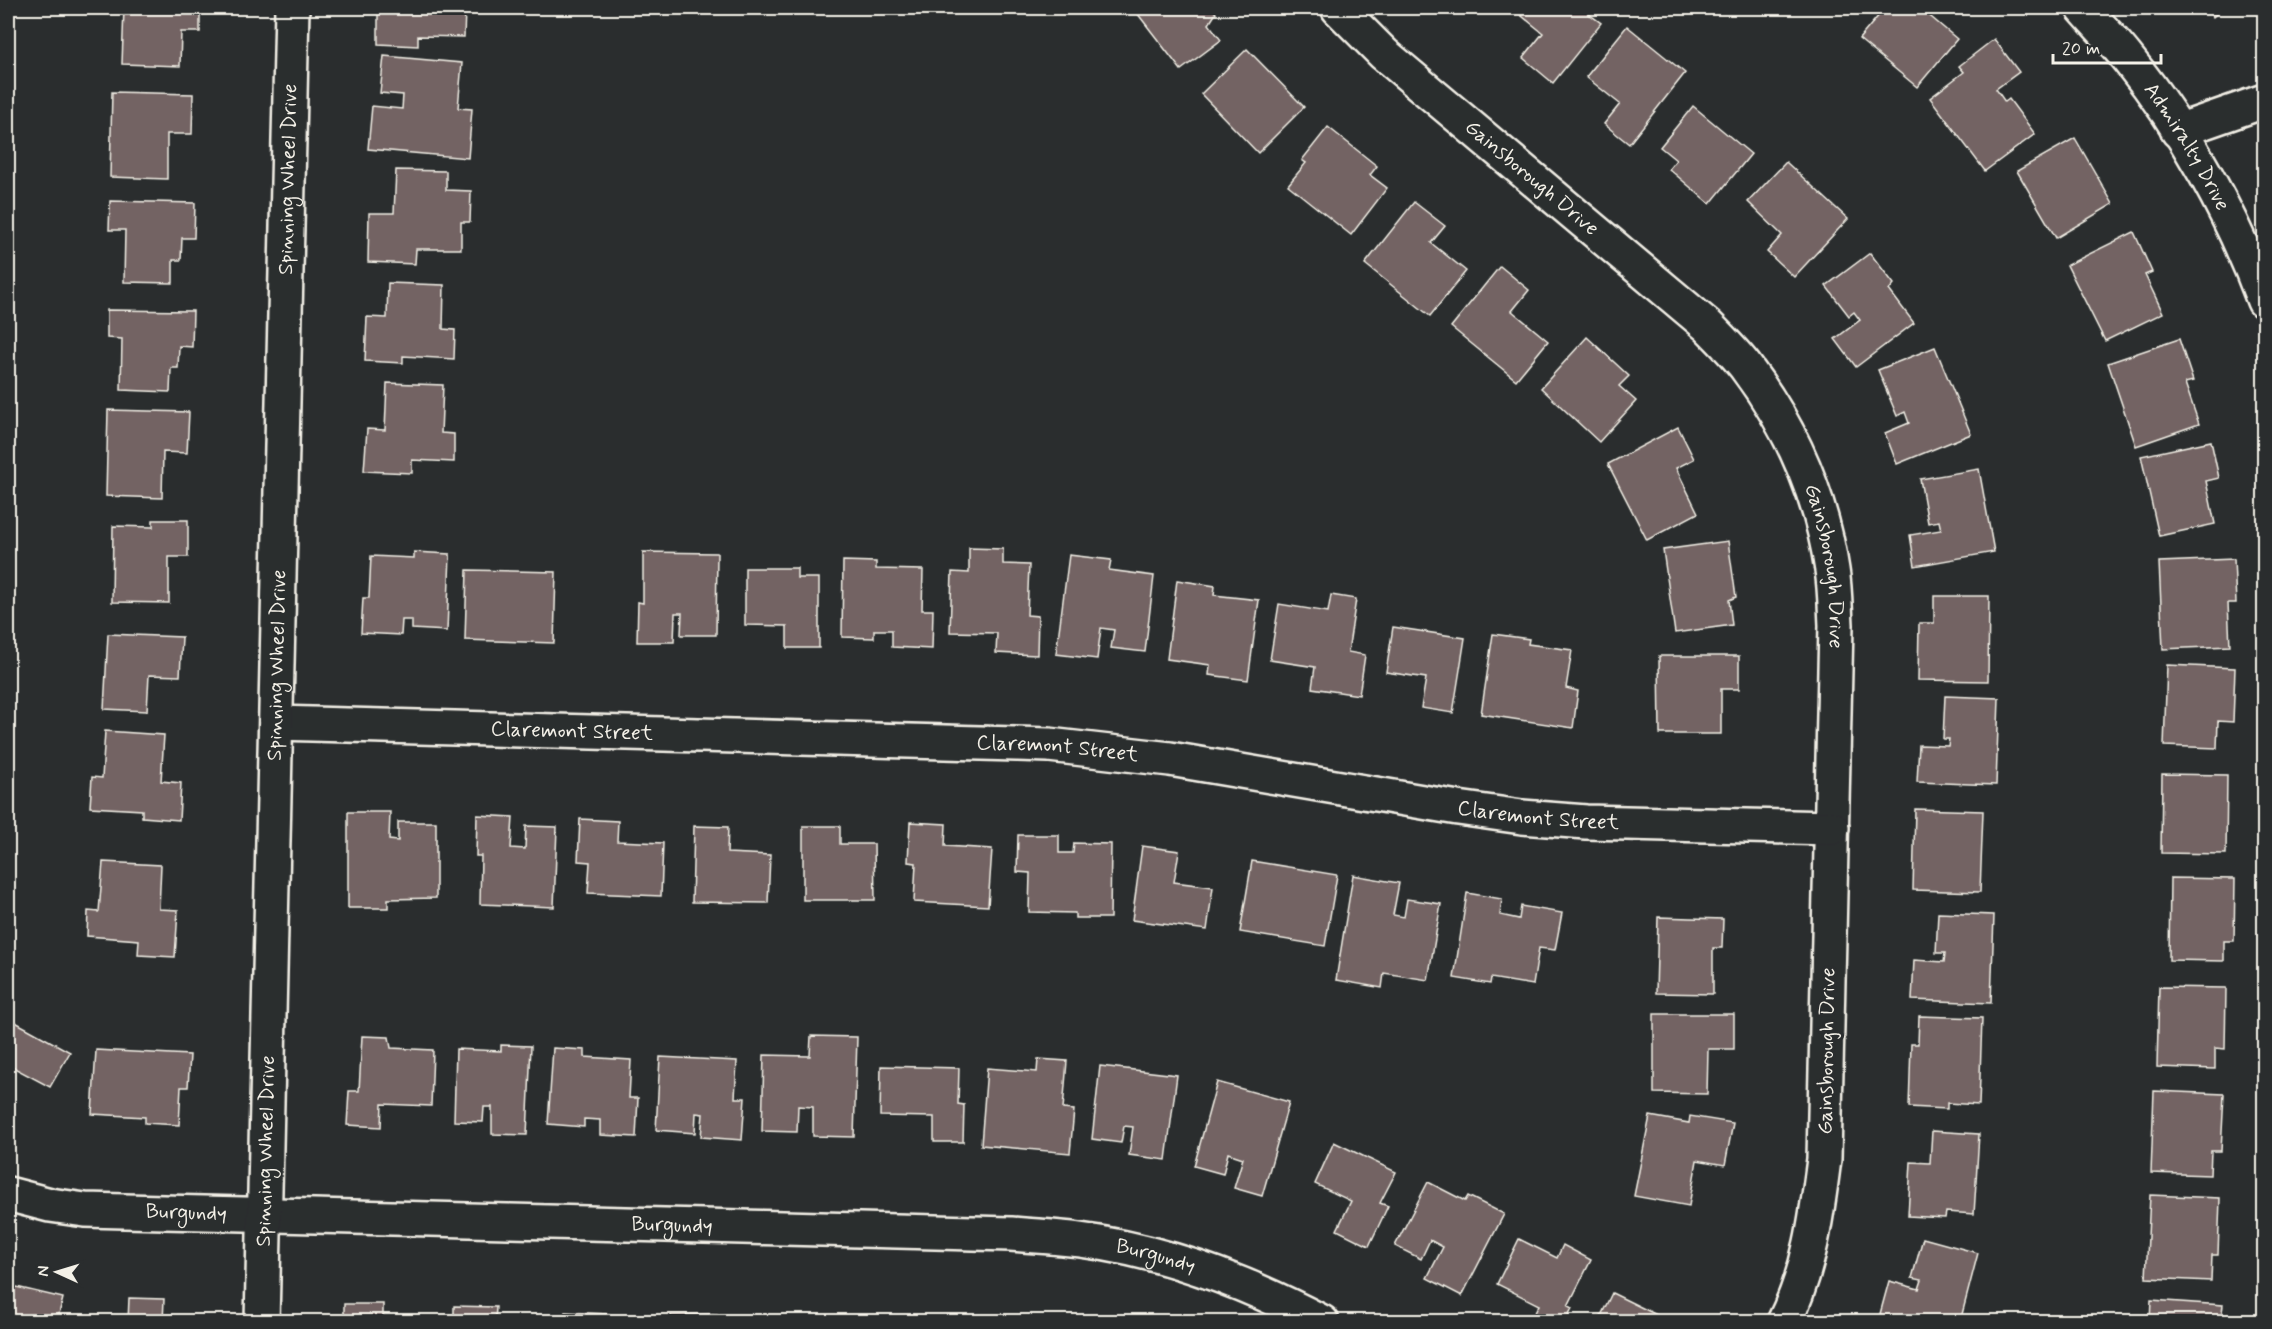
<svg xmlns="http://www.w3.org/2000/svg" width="2272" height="1329" viewBox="0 0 2272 1329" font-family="Mynerve,sans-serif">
<rect width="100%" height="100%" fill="#2a2d2e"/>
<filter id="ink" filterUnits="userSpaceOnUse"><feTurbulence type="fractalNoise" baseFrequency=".0167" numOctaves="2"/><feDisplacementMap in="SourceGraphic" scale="12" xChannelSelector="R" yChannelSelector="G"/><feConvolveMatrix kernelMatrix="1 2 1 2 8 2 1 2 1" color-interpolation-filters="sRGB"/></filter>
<g filter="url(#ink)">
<g fill="#736463" stroke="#f4f1e8" stroke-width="1.5">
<polygon points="124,8 200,8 200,32 181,32 180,66 122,64"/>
<polygon points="378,8 452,8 452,10 465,10 464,37 418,36 418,46 378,44"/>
<polygon points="1135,8 1211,8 1216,13 1209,24 1221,40 1181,70 1134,9"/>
<polygon points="1512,8 1581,8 1601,23 1553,83 1523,58 1543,33"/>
<polygon points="1885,8 1929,8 1925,12 1957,39 1917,87 1859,39"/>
<polygon points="2205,8 2223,8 2213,17"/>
<polygon points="1627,26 1685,73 1629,144 1604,124 1620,104 1586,77"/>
<polygon points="1994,39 2019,72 1996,89 2005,102 2009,99 2035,134 1985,171 1930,98 1964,72 1959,66"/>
<polygon points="1247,49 1304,107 1258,153 1201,94"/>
<polygon points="384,56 462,63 458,108 472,109 468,158 368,149 372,106 402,109 403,95 380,93"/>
<polygon points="112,92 193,94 192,134 167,134 167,179 110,177"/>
<polygon points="1693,106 1751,154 1710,204 1669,169 1676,160 1660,147"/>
<polygon points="1328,127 1377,166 1370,175 1387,188 1351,235 1288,185 1306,163 1302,160"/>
<polygon points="2075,138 2113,204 2056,238 2017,171"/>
<polygon points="1786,162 1848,219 1794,277 1767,252 1782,235 1748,202"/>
<polygon points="396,170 446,171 446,190 471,191 470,222 461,222 461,249 416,249 415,264 368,262 369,213 394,213"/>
<polygon points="110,201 195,203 194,238 182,238 181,260 173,260 173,283 124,282 125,230 109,230"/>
<polygon points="1414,202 1445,226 1431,243 1466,271 1430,316 1365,264"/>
<polygon points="2134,232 2152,272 2145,275 2163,313 2105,341 2067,265"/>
<polygon points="1870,253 1894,284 1889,290 1914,323 1856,367 1835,339 1860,320 1854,312 1849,316 1826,286"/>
<polygon points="1500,266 1529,290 1512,311 1548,341 1516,380 1451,327"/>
<polygon points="388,283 444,285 443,329 455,330 454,359 403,356 403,363 365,361 367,317 387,318"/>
<polygon points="107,310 193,311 192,347 179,346 178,368 171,368 170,392 121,390 122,339 107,338"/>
<polygon points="1587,337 1629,376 1619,386 1636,401 1599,442 1541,388"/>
<polygon points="2179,339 2193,381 2185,383 2199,424 2136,446 2108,363"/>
<polygon points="1935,347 1971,434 1897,464 1885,433 1909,423 1905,412 1897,416 1878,370"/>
<polygon points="387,383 443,385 441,433 454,434 454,462 412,460 412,473 364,471 367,429 385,430"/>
<polygon points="108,410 189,412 187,453 163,452 162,498 106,496"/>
<polygon points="1678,427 1694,459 1676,468 1698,513 1647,540 1608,464"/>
<polygon points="2211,441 2219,478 2206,481 2215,524 2159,536 2141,456"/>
<polygon points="1979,469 1994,552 1915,566 1910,535 1941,530 1939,521 1928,523 1920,479"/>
<polygon points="153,520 188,520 188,557 169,557 169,603 112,602 113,526 153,527"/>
<polygon points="1728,541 1736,597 1729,600 1732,625 1675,633 1663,550"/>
<polygon points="969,548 1003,549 1003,564 1029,565 1027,615 1038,616 1037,655 996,653 997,633 950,632 952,572 969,573"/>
<polygon points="414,552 450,554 447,631 412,629 412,620 402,620 401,635 361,633 363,598 369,598 371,556 414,558"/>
<polygon points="643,552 717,553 716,635 681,635 682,613 675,613 674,642 637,642 638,602 643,603"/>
<polygon points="1069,555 1111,560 1109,570 1154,576 1145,652 1111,648 1114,630 1101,628 1097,659 1056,654"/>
<polygon points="2234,559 2236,603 2228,603 2230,646 2163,649 2159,562"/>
<polygon points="843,561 876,562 876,569 923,570 922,610 933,610 932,649 892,647 892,630 874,630 874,638 842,637"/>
<polygon points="745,568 797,568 797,578 819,578 819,648 787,648 787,626 745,625"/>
<polygon points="467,570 556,572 554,643 465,640"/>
<polygon points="1177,580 1215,586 1214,595 1259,600 1248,680 1209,675 1210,665 1167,659"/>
<polygon points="1331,595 1356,599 1348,652 1365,655 1359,695 1312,688 1315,667 1270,660 1279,604 1328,612"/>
<polygon points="1934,596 1989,596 1988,681 1918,680 1919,623 1934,623"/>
<polygon points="1393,627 1465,638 1453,713 1421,708 1426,678 1386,672"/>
<polygon points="108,634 182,637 180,676 149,675 147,711 104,709"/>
<polygon points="1493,634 1529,639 1528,644 1572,650 1566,688 1578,691 1573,728 1481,714"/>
<polygon points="1659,656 1739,656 1739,689 1721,689 1721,734 1660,734"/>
<polygon points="2167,665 2235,668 2233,722 2218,721 2217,748 2164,746"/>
<polygon points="1945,696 1999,698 1996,785 1917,782 1919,745 1948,746 1949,739 1943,739"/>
<polygon points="105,731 164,735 161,781 181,783 179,820 142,817 142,810 90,807 92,777 102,778"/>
<polygon points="2162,774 2227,775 2226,854 2161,853"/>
<polygon points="1915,809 1983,811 1980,892 1913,890"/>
<polygon points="348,812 390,812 389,840 398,841 398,822 436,822 436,898 388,899 388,908 348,908"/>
<polygon points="477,815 513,817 511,848 525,849 526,826 557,827 554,907 480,904 481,856 476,856"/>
<polygon points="580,819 618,821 617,841 663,843 661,896 588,893 590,862 578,861"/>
<polygon points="910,822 946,824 945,846 992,849 988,906 914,902 916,863 908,862"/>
<polygon points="694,826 728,827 727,853 770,855 768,903 692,902"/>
<polygon points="803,826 840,826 840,844 874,844 875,900 803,900"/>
<polygon points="1018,835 1059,835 1059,853 1073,853 1074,843 1111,844 1110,918 1075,918 1075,913 1029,912 1030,873 1017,872"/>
<polygon points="1142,846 1179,851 1174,882 1213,887 1207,930 1132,920"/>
<polygon points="1252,861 1337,875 1325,946 1240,932"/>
<polygon points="103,862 161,865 159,909 178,910 175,957 138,955 139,940 87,936 88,911 99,912"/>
<polygon points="1353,875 1399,883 1393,915 1404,917 1407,899 1441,904 1428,980 1384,973 1382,988 1336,980"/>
<polygon points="2170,878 2235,879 2234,941 2224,941 2224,961 2169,960"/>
<polygon points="1467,893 1502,899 1500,915 1519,919 1521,906 1562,913 1555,950 1539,948 1533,985 1491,978 1490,984 1454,978"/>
<polygon points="1938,913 1994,915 1991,1003 1912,1000 1914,960 1944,962 1945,953 1936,953"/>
<polygon points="1658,917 1723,919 1722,948 1713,948 1713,994 1656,993"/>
<polygon points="2159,987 2226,988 2225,1049 2215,1048 2215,1069 2157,1067"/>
<polygon points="1654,1014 1734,1014 1734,1049 1708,1049 1707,1094 1654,1093"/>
<polygon points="1919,1016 1982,1018 1979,1105 1947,1103 1947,1109 1909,1107 1911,1044 1918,1044"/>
<polygon points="8,1018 70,1052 50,1087 9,1065 8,1069"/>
<polygon points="362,1036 389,1037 391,1048 433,1050 431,1106 382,1104 381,1127 347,1125 349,1091 359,1091"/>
<polygon points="811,1036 857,1037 854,1137 813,1136 813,1107 798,1106 797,1132 762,1131 764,1055 810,1056"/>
<polygon points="501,1045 531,1046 527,1135 492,1134 492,1107 484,1107 483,1122 454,1121 456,1049 501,1051"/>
<polygon points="553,1048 585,1050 585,1057 631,1060 629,1098 638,1098 636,1137 600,1135 600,1120 584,1119 584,1127 548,1124"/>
<polygon points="96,1050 190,1055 188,1087 181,1087 179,1125 145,1123 145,1117 92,1114"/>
<polygon points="660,1057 737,1061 735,1098 745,1098 742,1140 701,1137 703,1114 696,1113 695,1133 656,1130"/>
<polygon points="1038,1059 1067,1061 1063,1109 1074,1110 1070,1153 981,1145 987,1068 1037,1072"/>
<polygon points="881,1066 959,1068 958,1104 964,1105 963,1142 934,1142 934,1117 880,1116"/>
<polygon points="1100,1066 1177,1075 1166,1160 1129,1155 1133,1127 1124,1126 1121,1143 1092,1139"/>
<polygon points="1217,1082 1289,1102 1262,1196 1234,1188 1243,1158 1228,1153 1223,1174 1194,1166"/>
<polygon points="2154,1091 2224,1094 2221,1151 2211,1151 2210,1175 2151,1173"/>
<polygon points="1650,1116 1689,1123 1690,1116 1733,1123 1725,1165 1697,1160 1689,1206 1634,1196"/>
<polygon points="1932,1131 1979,1134 1974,1214 1946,1212 1945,1218 1908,1216 1911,1162 1930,1163"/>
<polygon points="1334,1142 1396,1172 1380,1203 1388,1206 1369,1246 1337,1230 1351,1201 1315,1184"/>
<polygon points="1428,1182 1465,1201 1468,1196 1504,1214 1462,1296 1427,1278 1443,1247 1430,1240 1421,1259 1395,1246"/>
<polygon points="2150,1195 2220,1198 2218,1255 2212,1255 2211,1281 2146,1278"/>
<polygon points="1923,1238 1978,1253 1960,1322 1908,1322 1880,1314 1889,1281 1919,1289 1922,1280 1912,1278"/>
<polygon points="1519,1239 1557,1258 1563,1245 1591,1260 1568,1306 1572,1308 1565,1322 1530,1322 1539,1305 1497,1284"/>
<polygon points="8,1285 63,1298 57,1322 8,1322"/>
<polygon points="1612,1293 1671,1322 1598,1322"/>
<polygon points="129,1298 164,1299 163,1322 128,1322"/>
<polygon points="2151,1300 2223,1305 2221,1322 2150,1322"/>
<rect x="344" y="1304" width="39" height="18"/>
<polygon points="454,1306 496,1307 495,1322 454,1322"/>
<polygon points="565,1312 609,1314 608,1322 565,1322"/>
<polygon points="717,1314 717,1322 671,1322 671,1315"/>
<polygon points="912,1318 956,1320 956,1322 912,1322"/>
</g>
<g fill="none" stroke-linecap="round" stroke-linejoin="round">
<g stroke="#f4f1e8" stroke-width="38">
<g id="minor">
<path id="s1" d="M 1338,8 L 1384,54 L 1708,326 C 1721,339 1734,352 1745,366 C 1791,427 1821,495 1832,570 C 1835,588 1835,607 1836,625 L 1824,1159 C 1817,1214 1810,1271 1784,1322"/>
<path id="s2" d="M 2083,8 C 2098,25 2114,41 2128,59 C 2185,129 2233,217 2264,301"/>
<polyline points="2178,131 2264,101"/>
<path id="s3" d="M 276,723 L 1049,745 L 1170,759 L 1458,808 L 1522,817 L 1586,822 L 1832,828"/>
<path id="s4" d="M 8,1194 L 50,1205 L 85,1210 L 1011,1234 C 1034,1236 1057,1237 1080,1240 C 1165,1251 1246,1282 1322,1322"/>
<path id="s5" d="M 262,1322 L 292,8"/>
</g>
</g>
<use href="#minor" stroke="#2a2d2e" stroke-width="33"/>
</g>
</g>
<g text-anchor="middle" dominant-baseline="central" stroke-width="6" stroke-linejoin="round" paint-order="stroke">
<g font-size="21" fill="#f4f1e8" stroke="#2a2d2e">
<text stroke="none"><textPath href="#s2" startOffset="174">Admiralty Drive</textPath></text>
<text stroke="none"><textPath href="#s1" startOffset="258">Gainsborough Drive</textPath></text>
<text stroke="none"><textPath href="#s5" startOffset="1143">Spinning Wheel Drive</textPath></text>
<text stroke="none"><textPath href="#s1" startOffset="762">Gainsborough Drive</textPath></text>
<text stroke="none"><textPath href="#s5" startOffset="657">Spinning Wheel Drive</textPath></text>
<text stroke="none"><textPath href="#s3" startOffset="296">Claremont Street</textPath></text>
<text stroke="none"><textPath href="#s3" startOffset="782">Claremont Street</textPath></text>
<text stroke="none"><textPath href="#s3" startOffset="1268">Claremont Street</textPath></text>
<text transform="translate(1827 1051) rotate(-89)">Gainsborough Drive</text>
<text stroke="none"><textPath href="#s5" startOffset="171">Spinning Wheel Drive</textPath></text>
<text stroke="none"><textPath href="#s4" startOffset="180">Burgundy</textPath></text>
<text stroke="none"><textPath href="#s4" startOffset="666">Burgundy</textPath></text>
<text stroke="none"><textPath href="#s4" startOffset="1152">Burgundy</textPath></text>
</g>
</g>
<rect width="2272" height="1329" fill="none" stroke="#2a2d2e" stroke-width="30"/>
<rect x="15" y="15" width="2242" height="1299" fill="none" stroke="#f4f1e8" stroke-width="2" filter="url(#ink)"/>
<g transform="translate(57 1272) rotate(274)" stroke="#2a2d2e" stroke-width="4.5" paint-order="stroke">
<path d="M0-4.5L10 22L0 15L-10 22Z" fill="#f4f1e8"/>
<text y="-9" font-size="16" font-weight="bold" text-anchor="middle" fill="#f4f1e8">N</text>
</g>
<path d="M2053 54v9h108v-9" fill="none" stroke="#f4f1e8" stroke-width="3"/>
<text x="2062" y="54" font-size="18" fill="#f4f1e8" stroke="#2a2d2e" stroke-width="4.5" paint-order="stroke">20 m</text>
</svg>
